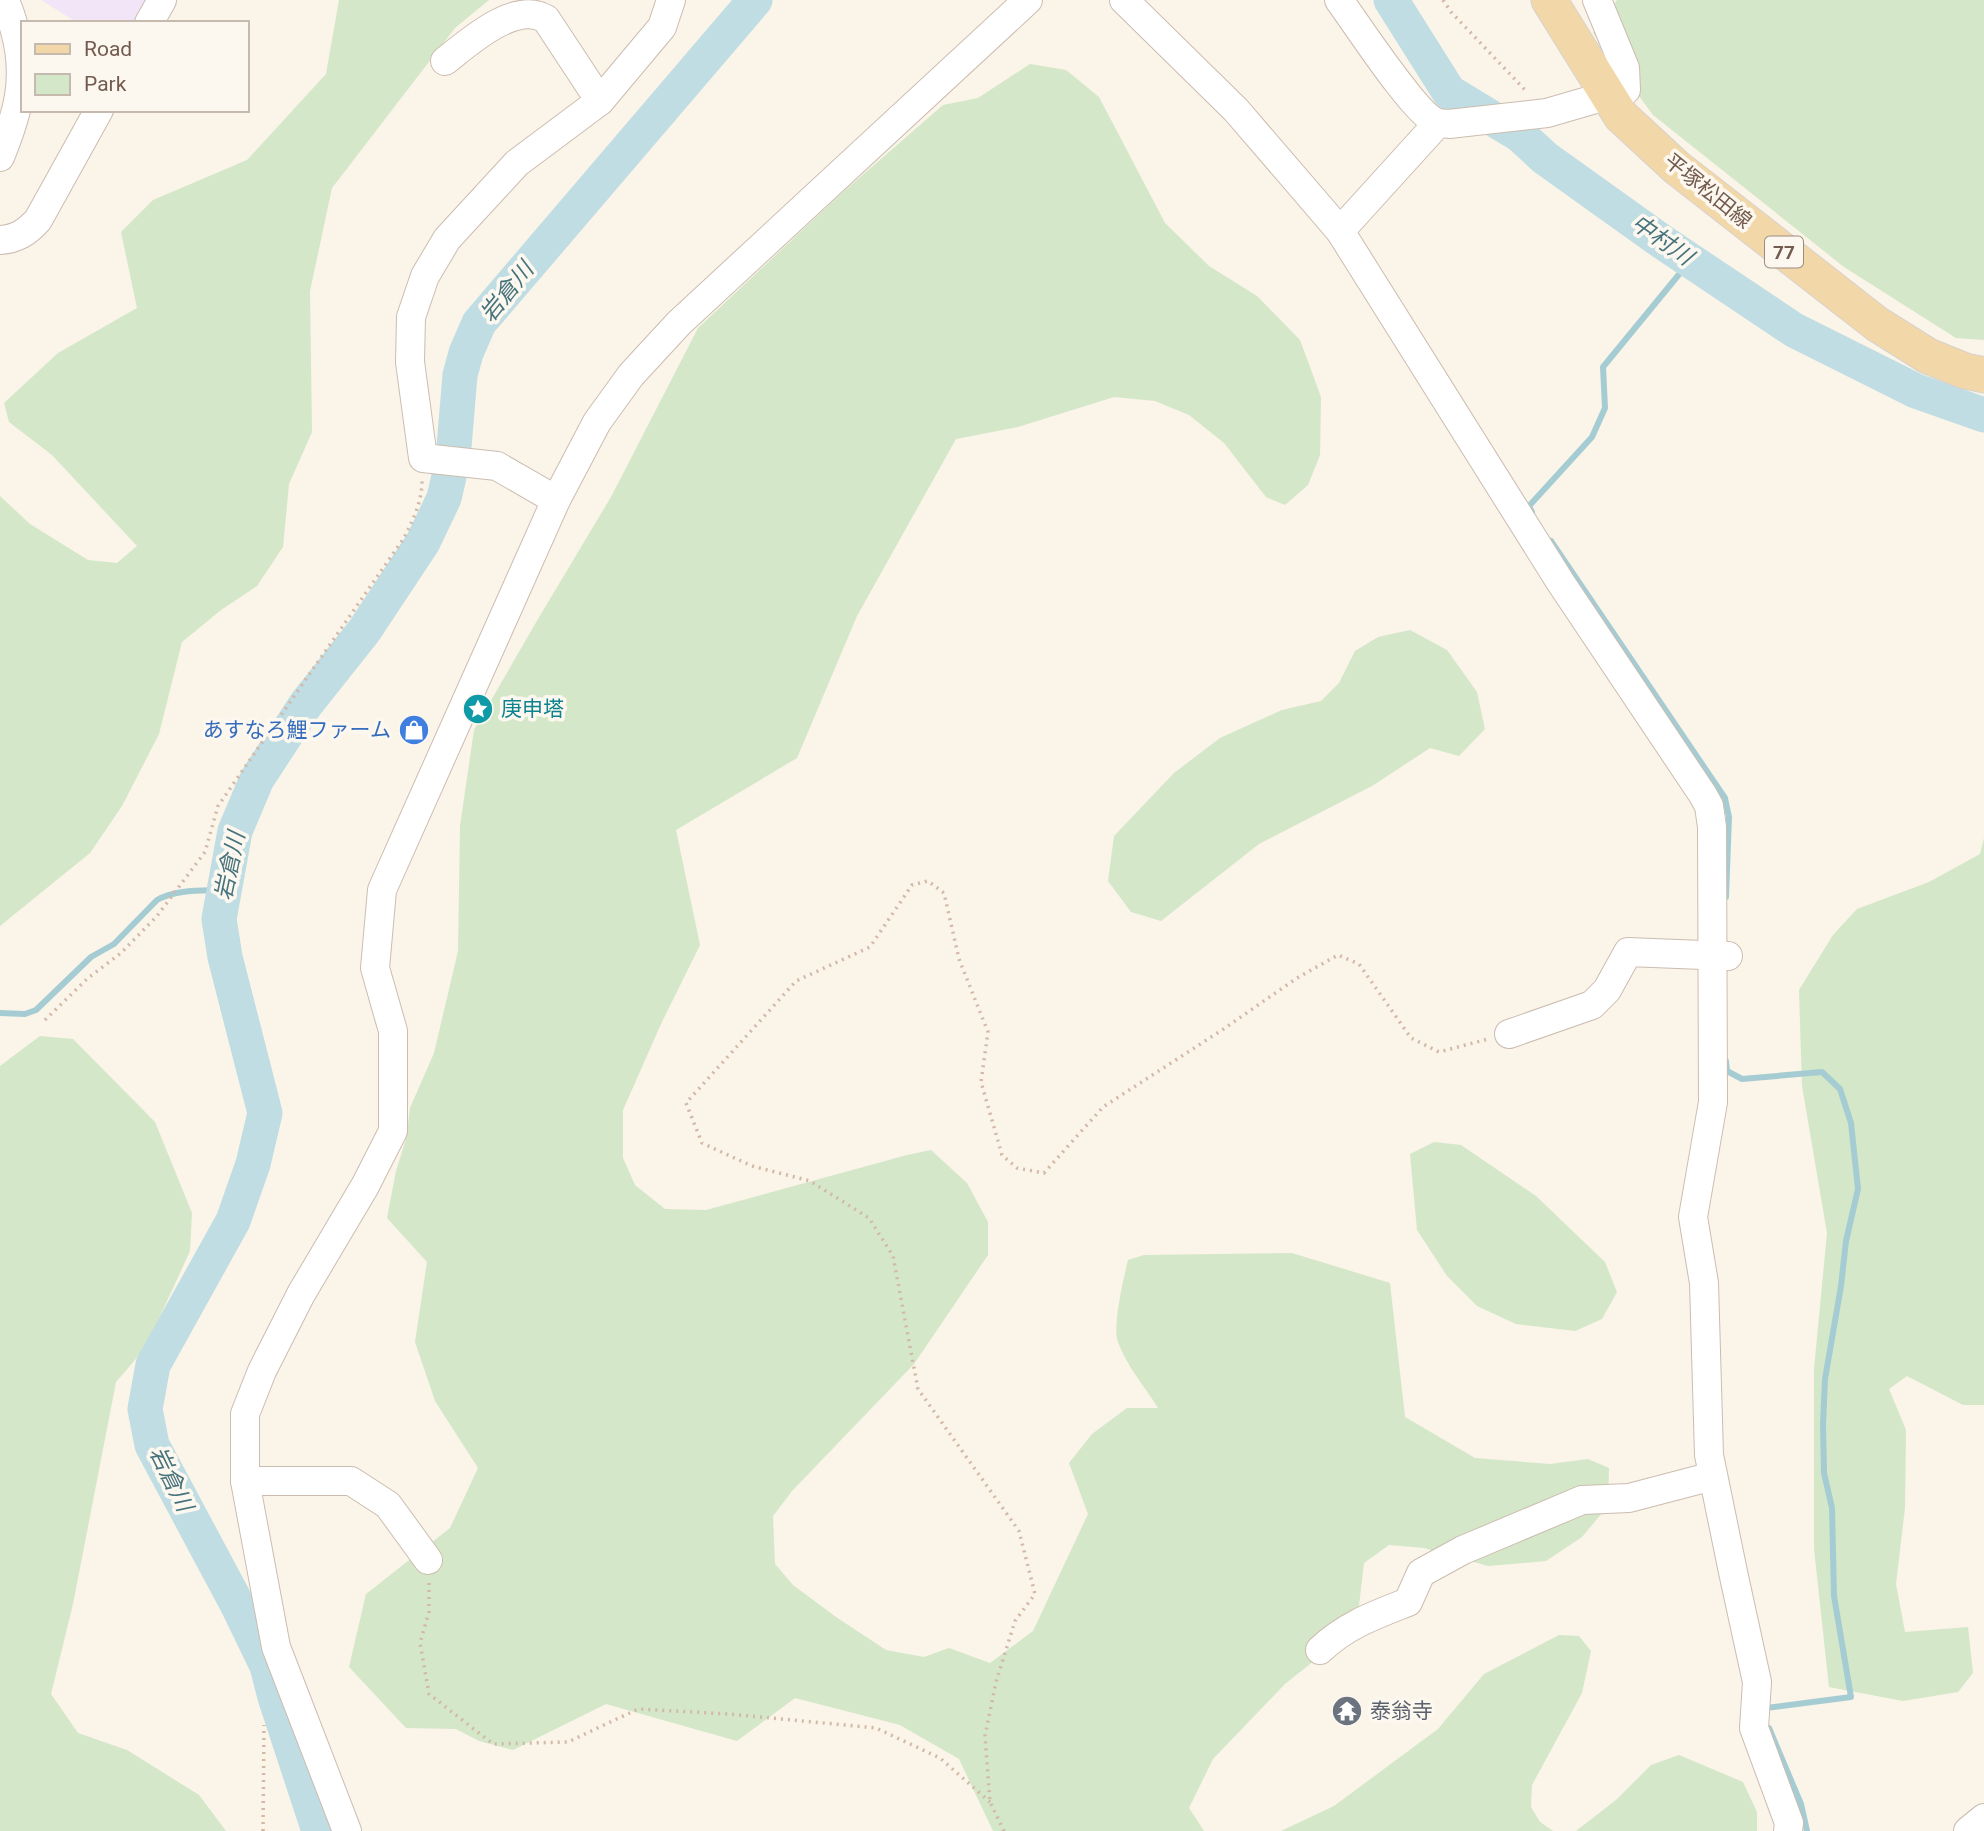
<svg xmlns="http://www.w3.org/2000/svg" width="1984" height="1831" viewBox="0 0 1984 1831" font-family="Roboto,'Noto Sans JP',sans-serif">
<rect width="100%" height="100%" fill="#faf4e9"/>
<polygon fill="#f1e5f7" points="41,0 154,0 141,23 78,23"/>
<g fill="#d4e7c8">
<polygon points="339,0 489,0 455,28 332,188 310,291 312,432 289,484 283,547 257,586 221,610 182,642 159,734 122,806 90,853 0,926 0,496 30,524 88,560 117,563 137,546 52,455 9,422 4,403 58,353 137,308 121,232 153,200 247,160 326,74"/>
<polygon points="1617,0 1984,0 1984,340 1956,338 1844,267 1653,115 1593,33"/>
<path d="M 1030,64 L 1066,70 L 1099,97 L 1165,223 L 1209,266 L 1257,296 L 1300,340 L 1321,397 L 1320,455 L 1308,485 L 1285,505 L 1266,497 L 1224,443 L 1189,415 L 1155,401 L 1114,397 L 1018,427 L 956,439 L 857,616 L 797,758 L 676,830 L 700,945 L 661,1024 L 623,1110 L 623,1158 L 635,1185 L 665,1209 L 706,1210 L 907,1155 L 931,1150 L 967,1183 L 988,1222 L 988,1255 L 914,1364 L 792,1491 L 773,1516 L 775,1564 L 793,1585 L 836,1617 L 886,1650 L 924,1657 L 949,1648 L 990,1663 L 1033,1631 L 1088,1514 L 1069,1463 L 1092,1434 L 1127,1408 L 1158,1408 C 1145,1387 1126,1365 1118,1342 C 1112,1326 1124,1277 1128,1260 L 1144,1255 L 1292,1253 L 1390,1283 L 1405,1417 L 1475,1458 L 1550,1464 L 1588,1459 L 1609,1468 L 1608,1506 L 1582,1537 L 1546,1561 L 1488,1566 L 1424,1548 L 1389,1545 L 1364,1563 L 1358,1614 L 1345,1636 L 1285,1684 L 1213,1759 L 1189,1808 L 1204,1831 L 993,1831 L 959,1759 L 900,1725 L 795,1698 L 737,1741 L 606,1704 L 513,1750 L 479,1741 L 456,1729 L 406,1728 L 349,1667 L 366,1594 L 450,1528 L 478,1468 L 435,1401 L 415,1342 L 427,1262 L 387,1218 L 396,1171 L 406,1139 L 410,1108 L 434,1053 L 458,951 L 460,826 L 474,730 L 538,619 L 611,497 L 698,328 L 843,192 L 943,105 L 978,98 Z"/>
<polygon points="1410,630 1447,650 1477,692 1485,729 1459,756 1430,748 1372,786 1259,844 1161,921 1131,912 1108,881 1114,836 1174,773 1220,738 1282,710 1321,701 1339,683 1355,651 1378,637"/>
<polygon points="1984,838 1984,1405 1963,1405 1907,1376 1889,1389 1906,1430 1905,1508 1896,1584 1905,1632 1968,1627 1973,1673 1958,1692 1903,1701 1829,1687 1814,1549 1814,1369 1827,1233 1802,1086 1799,990 1833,935 1857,909 1929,882 1980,854"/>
<polygon points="40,1036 73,1039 155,1122 192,1213 190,1251 146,1347 116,1382 73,1604 51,1694 78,1733 127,1750 199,1795 226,1831 0,1831 0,1066"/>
<polygon points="1434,1142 1461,1145 1536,1196 1605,1262 1617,1292 1602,1319 1575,1331 1516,1324 1477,1306 1447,1276 1417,1230 1410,1154"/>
<polygon points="1559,1635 1579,1636 1591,1651 1582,1693 1532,1785 1531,1807 1540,1822 1553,1831 1281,1831 1334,1806 1438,1729 1484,1674"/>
<polygon points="1679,1755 1743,1782 1757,1812 1757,1831 1576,1831 1616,1800 1651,1765"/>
</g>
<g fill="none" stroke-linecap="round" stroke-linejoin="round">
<g stroke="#a6ccd3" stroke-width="6">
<polyline points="1532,512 1529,506 1592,437 1605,408 1603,367 1690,261"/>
<polyline points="1551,541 1725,798 1729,817 1726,897"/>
<path d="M 0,1013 L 25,1014 L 36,1010 L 91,957 L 114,944 L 157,900 C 176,889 202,891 224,890"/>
<polyline points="1726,1061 1727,1071 1742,1079 1822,1072 1840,1089 1851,1123 1858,1189 1846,1241 1841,1286 1825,1379 1823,1424 1824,1473 1832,1508 1834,1596 1851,1697 1766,1708 1766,1711"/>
<polyline points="1769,1728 1801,1804 1807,1831"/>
</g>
<g stroke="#bfdde3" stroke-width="35">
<polyline points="1391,0 1449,92 1520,135 1545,158 1661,241 1794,330 1916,391 1984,415"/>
<polyline points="319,1831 275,1697 267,1666 237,1604 152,1445 145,1409 153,1365 233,1221 253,1164 265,1113 225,957 219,919 235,831 257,779 306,704 364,631 423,542 444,498 453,459 460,375 466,353 479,323 755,0"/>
</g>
<g stroke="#ccbcb0" stroke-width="30">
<g id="minor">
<polyline points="1124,0 1236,110 1340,231 1561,583 1703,795 1709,806 1712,827 1713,1102 1693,1217 1704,1283 1709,1455 1733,1572 1757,1682 1754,1728 1789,1823 1788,1831"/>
<path d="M 1339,0 C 1356,23 1416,116 1438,123 C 1441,124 1445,123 1449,124 L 1547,113 L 1626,90 L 1625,68 L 1597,0"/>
<polyline points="149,23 162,0"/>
<path d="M 445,61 C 468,43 515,0 546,19 L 600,101"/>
<path d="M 0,157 C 18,113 28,78 15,31 C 12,20 10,10 4,0"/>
<polyline points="1340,231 1438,123"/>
<path d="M 0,240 C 17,239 27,232 38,220 L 99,110"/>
<polyline points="556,500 497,466 423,458 410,362 411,317 425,276 447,239 517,163 600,101 662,27 671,0"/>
<polyline points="1509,1034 1592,1005 1607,990 1628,952 1728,956"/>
<polyline points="245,1481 351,1481 388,1505 428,1560"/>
<path d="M 1320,1650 C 1346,1625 1375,1615 1408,1602 L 1421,1573 L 1463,1550 L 1582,1500 L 1629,1498 L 1713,1476"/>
<polyline points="347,1831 276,1647 245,1481 245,1414 262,1371 301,1294 365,1186 393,1131 393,1031 375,968 382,890 556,500 597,422 631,375 679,323 1028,0"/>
<polyline points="1968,1831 1984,1818"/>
</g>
</g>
<g stroke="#d8d1ce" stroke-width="37">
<polyline id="major" points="1549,0 1621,116 1676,167 1877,324 1928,356 1965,371 1984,375"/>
</g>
<g stroke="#d2b8a6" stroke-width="3.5" stroke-dasharray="2 5" stroke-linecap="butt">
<polyline points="1443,0 1451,12 1526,91"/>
<path d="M 45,1020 L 88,978 L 121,953 L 157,916 L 205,852 L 218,806 L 404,538 C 413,520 422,502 422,481"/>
<polyline points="429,1583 429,1612 420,1643 429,1694 493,1744 568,1742 638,1709 729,1714 876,1728 940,1758 990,1802"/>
<polyline points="263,1831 264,1725"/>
<polyline points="1004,1831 990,1802 985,1736 996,1682 1015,1621 1035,1594 1019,1531 918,1389 893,1256 869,1218 810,1181 752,1166 702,1143 686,1103 796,981 870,947 912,885 928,881 944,893 959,959 988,1032 981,1082 1002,1155 1017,1168 1044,1173 1103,1107 1222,1030 1297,978 1338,955 1359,964 1411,1038 1439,1052 1488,1039"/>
</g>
<use href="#minor" stroke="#fff" stroke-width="28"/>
<use href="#major" stroke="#f2d8a8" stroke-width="35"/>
</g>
<defs>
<g id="sight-disc" transform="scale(1.575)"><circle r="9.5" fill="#0f9aa8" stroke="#fdf8ef"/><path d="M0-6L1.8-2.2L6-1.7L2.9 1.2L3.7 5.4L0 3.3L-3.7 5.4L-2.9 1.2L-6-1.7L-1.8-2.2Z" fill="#fff"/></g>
<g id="shop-disc" transform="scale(1.575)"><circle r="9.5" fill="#3f7fe0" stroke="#fdf8ef"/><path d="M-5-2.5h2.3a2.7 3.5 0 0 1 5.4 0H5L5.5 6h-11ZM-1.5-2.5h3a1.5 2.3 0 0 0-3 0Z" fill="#fff"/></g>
<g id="temple-disc" transform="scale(1.575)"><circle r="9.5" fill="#6b7280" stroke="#fdf8ef"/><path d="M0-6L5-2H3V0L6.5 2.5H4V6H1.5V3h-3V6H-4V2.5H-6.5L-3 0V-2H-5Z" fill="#fff"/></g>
</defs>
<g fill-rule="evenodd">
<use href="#sight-disc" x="478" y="709"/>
<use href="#shop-disc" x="414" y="730"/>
<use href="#temple-disc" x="1347" y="1711"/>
</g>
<g text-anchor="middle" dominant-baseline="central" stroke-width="7" stroke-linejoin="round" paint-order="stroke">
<rect fill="#fdf8ef" stroke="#9c8b7f" stroke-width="2" x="1765" y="236.5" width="38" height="31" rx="5"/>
<g font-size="19" font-weight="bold" fill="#735c4f">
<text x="1784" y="252">77</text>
</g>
<g font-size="21" fill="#735c4f" stroke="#fdf8ef">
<text transform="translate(1708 191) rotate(39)">平塚松田線</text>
</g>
<g font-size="21" fill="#0d838f" stroke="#fdf8ef" text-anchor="start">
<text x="501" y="709">庚申塔</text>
</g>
<g font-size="21" fill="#366cbe" stroke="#fdf8ef" text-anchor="end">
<text x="391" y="730">あすなろ鯉ファーム</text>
</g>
<g font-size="21" fill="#5b616d" stroke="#fdf8ef" text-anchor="start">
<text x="1370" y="1711">泰翁寺</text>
</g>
<g font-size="23" font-style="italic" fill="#47737d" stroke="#fdf8ef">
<text transform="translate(1662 240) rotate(35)">中村川</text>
<text transform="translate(507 292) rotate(-51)">岩倉川</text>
<text transform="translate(230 866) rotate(-78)">岩倉川</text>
<text transform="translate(171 1479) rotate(64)">岩倉川</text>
</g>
</g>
<rect x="21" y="21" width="228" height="91" fill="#fdf8ef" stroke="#c6baaf" stroke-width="2"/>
<rect x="35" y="44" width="35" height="10" fill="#f2d8a8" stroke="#c6baaf" stroke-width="2"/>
<text x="84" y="56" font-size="21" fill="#735c4f">Road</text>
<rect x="35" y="74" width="35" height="21" fill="#d4e7c8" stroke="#c6baaf" stroke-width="2"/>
<text x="84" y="91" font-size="21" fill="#735c4f">Park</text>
</svg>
